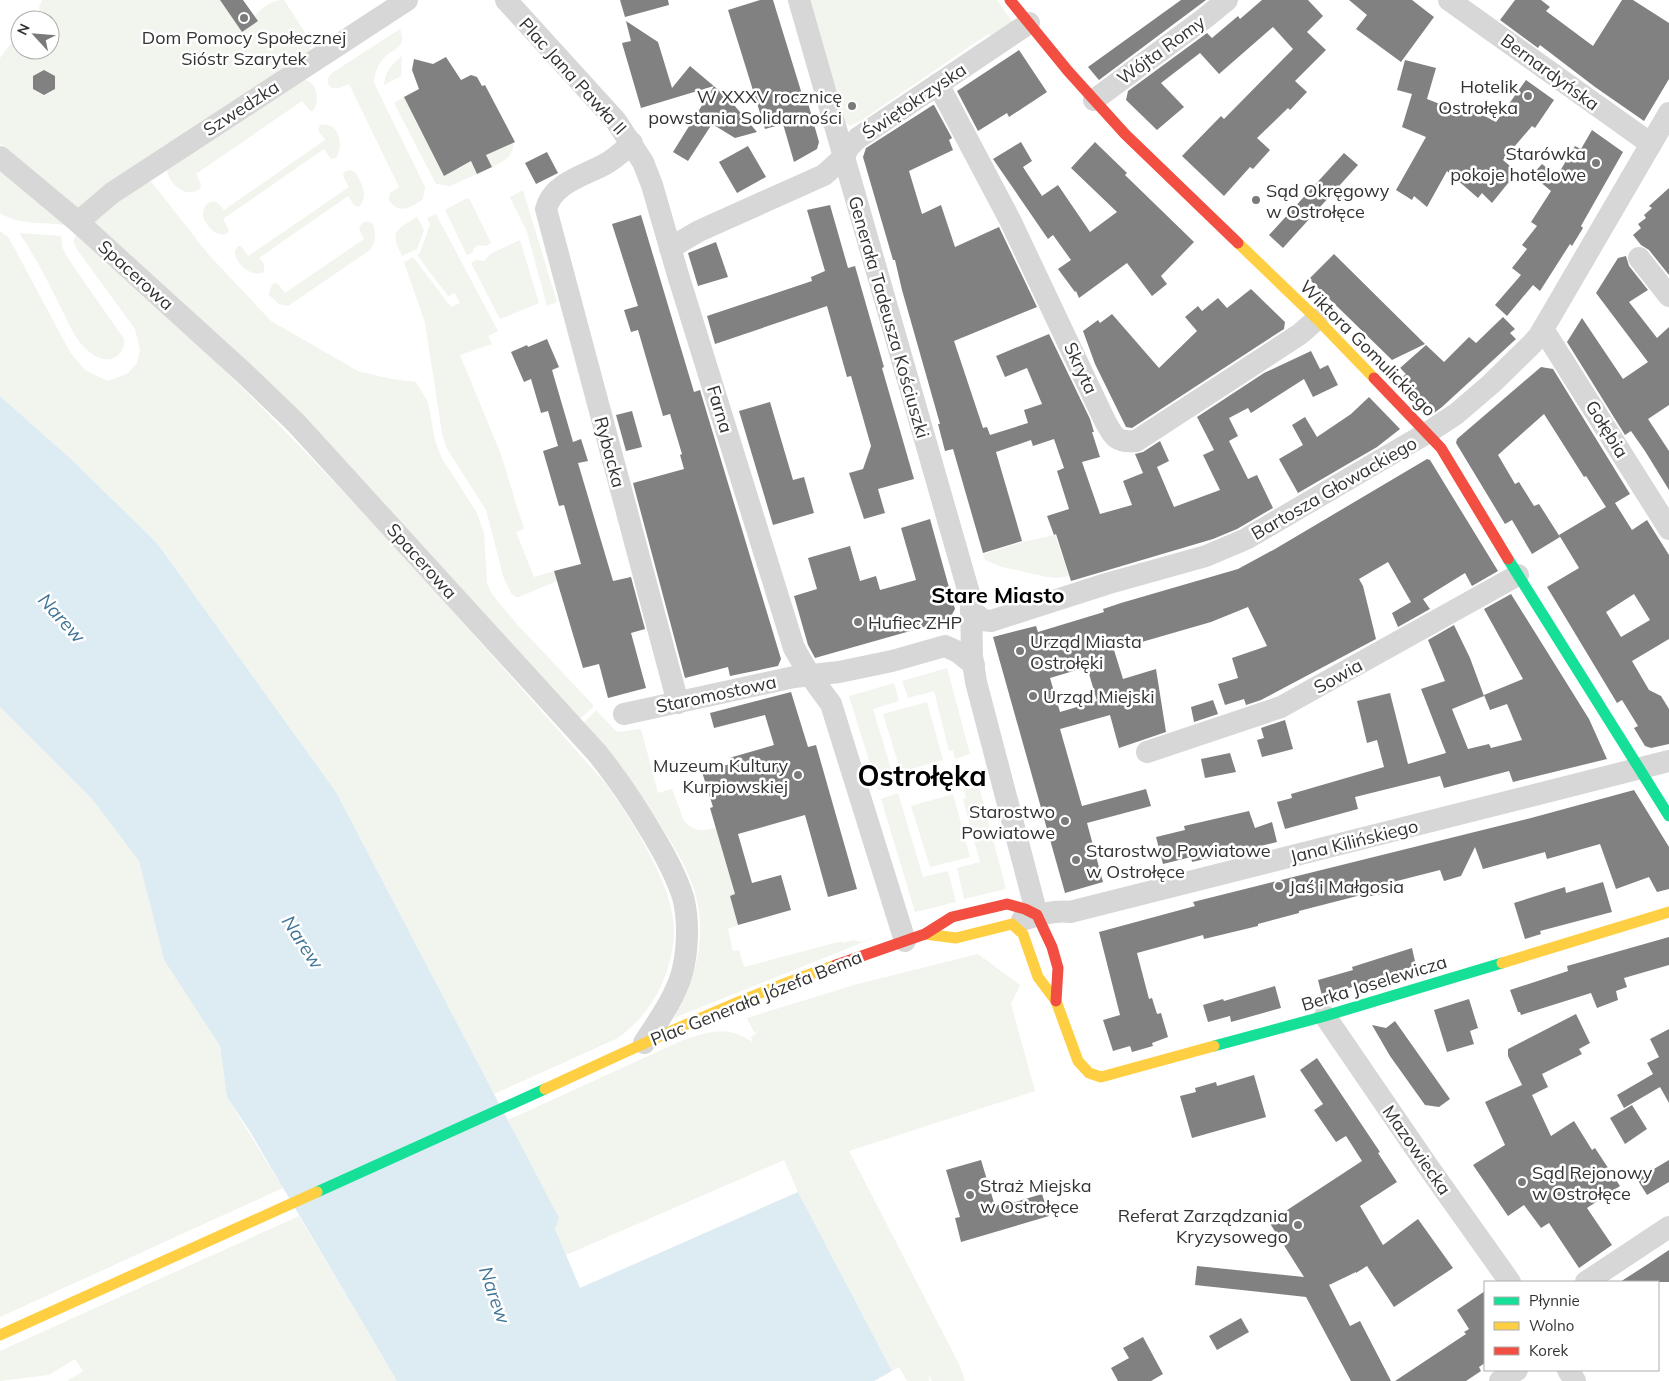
<svg xmlns="http://www.w3.org/2000/svg" width="1669" height="1381" viewBox="0 0 1669 1381" font-family="Mulish,sans-serif">
<rect width="100%" height="100%" fill="#fff"/>
<g fill="#f1f5ed">
<path d="M 42,0 L 220,0 L 242,32 C 252,18 265,0 284,0 L 311,42 L 309,53 L 81,211 L 0,144 L 0,58 L 20,31 L 20,50 L 50,50 L 50,20 L 38,20 L 39,7 Z"/>
<polygon points="809,0 997,0 1012,21 1000,39 988,34 862,120 850,126 843,120"/>
<path d="M 400,29 C 407,48 395,47 385,57 C 378,64 374,74 374,83 L 425,187 L 423,199 C 411,208 398,215 389,200 L 390,193 L 399,187 L 349,84 L 339,88 L 332,88 C 326,84 327,77 332,73 Z"/>
<path d="M 402,56 L 401,76 L 384,85 C 385,71 391,65 402,56 Z"/>
<path d="M 304,80 C 318,81 320,102 313,111 L 310,111 L 302,101 L 196,174 L 201,184 L 200,189 C 187,199 169,185 167,170 Z"/>
<polygon points="404,97 444,175 471,162 477,174 450,186 436,184 394,103"/>
<path d="M 320,125 C 338,121 345,144 336,158 L 331,159 L 324,149 L 223,219 L 229,230 L 227,234 C 216,237 207,227 203,217 C 202,208 207,199 217,202 L 224,210 L 325,140 L 318,130 Z"/>
<path d="M 514,140 C 513,158 507,159 492,167 L 486,155 Z"/>
<path d="M 349,170 L 355,172 C 362,184 369,195 359,207 L 354,205 L 348,196 L 259,258 L 264,264 L 264,272 C 251,278 235,264 235,251 L 238,246 L 241,246 L 248,256 L 349,187 L 343,176 L 344,172 Z"/>
<path d="M 0,171 L 65,225 C 43,222 18,225 0,213 Z"/>
<polygon points="150,180 209,255 271,321 358,371 391,379 416,382 428,402 435,440 441,457 477,513 484,533 487,583 492,594 516,623 594,706 580,719 90,220"/>
<polygon points="523,190 557,302 547,306 527,232 510,197"/>
<polygon points="467,198 470,200 491,243 486,246 478,245 474,248 473,252 467,255 445,210"/>
<polygon points="436,214 498,331 488,336 492,344 460,355 500,452 524,529 516,532 534,577 554,571 557,581 519,597 516,597 511,593 504,579 486,510 447,449 442,433 425,323 404,262 413,257 451,307 460,303 455,293 448,296 417,255 420,253 430,224 427,218"/>
<path d="M 417,217 L 424,230 L 417,249 L 402,256 C 390,231 395,230 417,217 Z"/>
<path d="M 367,221 L 372,223 C 377,232 376,246 367,252 L 288,306 L 279,304 L 269,295 L 270,289 L 274,283 L 278,284 L 285,293 L 364,239 L 359,229 L 362,223 Z"/>
<path d="M 0,231 L 9,238 L 70,352 L 85,370 L 107,381 L 127,374 L 137,363 L 140,349 L 135,329 L 78,251 L 73,242 L 77,233 C 146,296 215,359 280,426 C 393,541 499,664 606,784 C 631,819 672,883 674,927 C 675,947 669,967 661,986 C 651,1007 637,1024 618,1038 L 494,1094 L 336,792 L 157,543 L 72,460 L 0,396 Z"/>
<path d="M 19,233 L 61,236 L 62,247 L 69,260 L 124,339 C 125,346 123,351 117,356 C 104,366 87,352 79,341 C 72,332 67,320 62,310 C 49,284 36,257 19,233 Z"/>
<polygon points="520,240 539,303 500,319 471,263 476,260 484,261 490,254"/>
<polygon points="1055,535 1069,576 1057,578 1047,577 1002,567 985,560 983,554 1023,542"/>
<polygon points="947,668 970,754 955,759 953,750 949,751 934,691 908,698 902,681"/>
<polygon points="894,683 899,701 873,709 896,785 878,790 849,696"/>
<polygon points="927,702 943,760 901,772 883,714"/>
<polygon points="0,707 92,799 139,861 164,960 220,1046 227,1097 283,1188 0,1317"/>
<path d="M 596,710 L 617,732 L 641,729 L 658,793 L 672,789 L 684,821 C 694,832 703,831 716,828 L 735,894 L 730,896 L 738,925 L 728,929 L 733,951 L 739,950 L 744,967 L 842,941 L 842,943 L 853,940 L 861,942 L 874,938 L 674,1018 C 699,975 710,924 689,876 C 681,857 670,840 659,823 C 636,785 614,756 584,723 Z"/>
<polygon points="976,775 1006,889 964,899 957,868 980,862 963,799 966,798 961,780"/>
<polygon points="898,793 923,877 948,871 956,902 915,912 881,799"/>
<polygon points="953,794 970,857 930,867 911,806"/>
<path d="M 978,954 L 1020,985 L 1011,1004 L 1035,1091 L 849,1151 L 959,1364 L 965,1381 L 932,1381 L 929,1375 L 929,1381 L 907,1381 L 899,1367 L 892,1371 L 798,1192 L 784,1160 L 566,1255 L 508,1120 L 683,1040 C 712,1031 726,1025 753,1042 L 751,1037 L 757,1033 L 754,1032 L 747,1018 L 854,985 Z"/>
<polygon points="299,1216 397,1381 67,1381 83,1371 75,1359 49,1375 0,1381 0,1351"/>
</g>
<polygon fill="#ddebf3" points="0,396 72,460 157,543 336,792 559,1218 555,1229 580,1288 798,1192 892,1371 874,1381 397,1381 249,1130 227,1097 220,1046 164,960 139,861 92,799 0,707"/>
<g fill="#818181" fill-rule="evenodd">
<polygon points="220,0 243,0 258,21 242,32"/>
<polygon points="620,0 668,0 669,5 625,17"/>
<polygon points="760,0 773,0 805,104 808,103 819,142 817,149 794,162 783,124 765,129 728,10"/>
<polygon points="1181,0 1206,0 1099,80 1088,67"/>
<polygon points="1262,0 1308,0 1323,16 1307,32 1326,50 1295,81 1307,92 1290,110 1288,108 1257,138 1270,150 1253,169 1250,167 1224,196 1182,156 1221,116 1224,119 1293,49 1273,27 1219,74 1200,53 1161,83 1184,107 1157,130 1126,100 1128,91 1207,33 1212,38 1238,16 1240,19"/>
<polygon points="1349,0 1412,0 1434,17 1401,62 1356,29 1367,15"/>
<polygon points="1515,0 1541,0 1550,7 1546,11 1593,46 1622,0 1633,0 1669,23 1669,79 1644,121 1595,87 1540,45 1538,48 1500,20"/>
<polygon points="626,21 658,42 672,88 690,66 728,98 757,132 735,138 712,124 688,161 673,152 714,86 641,108 622,43 631,41"/>
<polygon points="1019,50 1047,92 1009,117 1007,113 978,131 957,91"/>
<polygon points="446,57 461,80 471,75 477,77 482,86 485,85 515,142 486,155 492,167 477,174 471,161 444,176 404,97 419,89 412,70 414,59 433,64"/>
<polygon points="1405,60 1436,68 1427,99 1463,113 1466,106 1496,122 1526,80 1554,100 1535,128 1532,126 1503,160 1517,172 1492,203 1482,193 1478,198 1447,171 1427,207 1414,196 1412,200 1396,190 1426,137 1402,127 1412,94 1397,90"/>
<polygon points="44,70 55,76 55,89 44,95 33,89 33,76"/>
<polygon points="933,105 934,105 952,138 949,140 953,150 909,171 922,214 941,205 955,247 999,227 1037,307 954,341 983,428 987,427 990,435 1028,423 1024,410 1042,404 1027,368 1005,377 996,356 1049,334 1090,419 1094,432 1092,432 1100,457 1082,462 1100,514 1132,505 1123,481 1143,473 1135,454 1143,452 1160,441 1169,461 1157,467 1174,507 1220,490 1203,455 1214,450 1197,417 1264,373 1311,351 1320,369 1328,365 1338,385 1313,397 1304,379 1251,413 1248,408 1229,418 1238,436 1229,441 1248,479 1257,475 1273,508 1237,529 1213,539 1071,581 1056,534 1054,535 1047,516 1069,509 1057,471 1064,468 1054,439 1033,446 1031,440 996,452 1022,541 983,553 953,449 945,451 938,424 940,424 902,290 895,260 893,260 863,157 866,148"/>
<polygon points="1592,130 1623,152 1581,226 1583,228 1572,246 1570,244 1540,291 1533,285 1507,316 1495,305 1521,275 1512,268 1527,249 1522,245 1537,226 1531,222 1551,191 1532,175 1542,164 1557,176 1575,146 1581,149"/>
<polygon points="1021,142 1032,161 1023,167 1042,196 1058,185 1090,232 1117,212 1071,168 1095,142 1127,173 1125,175 1194,242 1161,276 1167,284 1152,296 1127,263 1079,298 1076,291 1075,292 1058,269 1071,260 1053,235 1048,239 993,159"/>
<polygon points="748,146 766,177 737,193 719,162"/>
<polygon points="547,152 558,173 536,184 525,163"/>
<polygon points="1344,153 1358,165 1283,248 1269,235"/>
<polygon points="1669,188 1669,275 1649,250 1641,245 1633,235 1641,228 1638,224 1646,218 1644,215 1652,208 1649,206"/>
<polygon points="830,205 848,268 855,266 884,367 882,368 914,479 878,489 885,513 864,519 849,473 863,469 871,446 851,376 847,377 827,306 715,344 707,316 812,281 811,277 825,271 807,210"/>
<polygon points="641,215 694,392 700,390 709,420 781,659 778,666 730,676 728,667 685,678 633,483 684,469 680,455 682,454 670,414 663,416 638,330 631,332 624,310 638,306 612,224"/>
<polygon points="716,242 728,277 698,286 688,253"/>
<polygon points="1334,254 1425,344 1392,360 1309,279"/>
<polygon points="1626,256 1629,266 1648,290 1629,302 1657,338 1669,327 1669,405 1648,419 1669,451 1669,490 1645,451 1631,431 1625,435 1567,342 1582,318 1623,379 1648,362 1596,293 1618,258"/>
<polygon points="1251,289 1285,322 1284,329 1132,428 1126,427 1095,364 1083,331 1098,320 1100,323 1112,314 1159,368 1197,331 1185,317 1198,306 1202,311 1218,298 1227,308"/>
<polygon points="1503,317 1515,329 1510,333 1516,339 1442,407 1434,413 1400,379 1406,374 1400,368 1426,345 1444,362 1469,337 1476,343"/>
<polygon points="547,339 559,367 552,370 573,442 581,439 588,461 578,463 613,581 631,577 645,629 631,633 646,688 608,698 599,664 583,668 554,571 581,564 564,505 559,506 543,451 558,446 548,411 541,413 531,379 524,382 511,352 527,345 528,347"/>
<path d="M 1541,367 L 1553,369 L 1630,494 L 1615,503 L 1632,530 L 1647,520 L 1669,555 L 1669,639 L 1632,661 L 1649,690 L 1661,696 L 1669,709 L 1669,744 L 1651,748 L 1645,746 L 1634,728 L 1638,726 L 1622,700 L 1617,703 L 1547,587 L 1579,568 L 1559,535 L 1606,507 L 1586,476 L 1584,477 L 1544,414 L 1498,455 L 1515,484 L 1519,482 L 1534,506 L 1539,504 L 1560,537 L 1532,554 L 1512,520 L 1505,524 L 1456,443 L 1457,439 ZM 1634,594 L 1650,620 L 1621,637 L 1606,612 Z"/>
<polygon points="1369,397 1400,429 1377,447 1298,493 1279,459 1303,445 1292,425 1305,417 1317,437 1351,414"/>
<polygon points="770,402 793,480 804,477 814,513 773,525 739,411"/>
<polygon points="632,411 642,447 626,451 616,415"/>
<path d="M 1427,459 L 1430,460 L 1498,571 L 1472,586 L 1465,573 L 1423,599 L 1430,609 L 1398,627 L 1392,613 L 1411,602 L 1388,562 L 1359,579 L 1363,586 L 1376,639 L 1261,700 L 1246,705 L 1244,699 L 1225,705 L 1218,684 L 1238,678 L 1232,658 L 1267,646 L 1248,607 L 1211,622 L 1114,650 L 1123,679 L 1156,669 L 1166,732 L 1119,748 L 1110,715 L 1060,729 L 1082,806 L 1146,789 L 1151,806 L 1087,823 L 1103,882 L 1065,893 L 993,637 L 1036,626 L 1038,632 L 1104,612 L 1103,609 L 1121,603 L 1238,569 L 1275,549 ZM 1087,667 L 1097,701 L 1060,712 L 1050,678 Z"/>
<polygon points="930,519 955,609 949,620 815,658 808,645 794,596 817,589 808,558 850,546 860,581 876,576 880,590 916,580 901,528"/>
<polygon points="1511,594 1589,719 1607,759 1513,782 1509,771 1444,788 1440,776 1355,797 1358,809 1285,829 1277,802 1292,798 1291,794 1384,767 1377,740 1367,743 1357,701 1390,693 1408,764 1446,753 1421,689 1445,681 1428,640 1454,625 1470,658 1484,696 1452,709 1468,749 1489,744 1491,748 1522,740 1507,704 1490,710 1484,695 1523,679 1484,609"/>
<polygon points="791,692 808,747 816,745 857,889 828,897 805,815 738,834 752,883 781,875 791,910 738,925 730,896 735,894 710,808 713,807 702,772 730,764 729,758 774,745 765,715 714,728 710,713"/>
<polygon points="1213,700 1218,714 1194,722 1191,707"/>
<polygon points="1285,720 1293,749 1262,757 1257,740 1264,738 1261,728"/>
<polygon points="1230,753 1236,772 1205,778 1201,759"/>
<polygon points="1634,790 1669,847 1669,889 1657,892 1649,877 1616,889 1600,844 1547,859 1545,852 1483,869 1475,847 1461,876 1444,881 1440,870 1389,883 1392,892 1366,897 1365,894 1299,911 1299,913 1258,924 1258,926 1204,939 1203,935 1137,953 1149,999 1152,998 1157,1014 1161,1013 1168,1037 1152,1043 1153,1046 1132,1052 1130,1046 1113,1051 1103,1020 1120,1015 1099,932 1195,906 1193,902 1531,818"/>
<polygon points="1249,811 1255,828 1272,822 1277,842 1192,862 1191,857 1163,864 1156,837 1185,830 1184,826"/>
<polygon points="1603,882 1612,912 1540,931 1541,934 1525,939 1514,903 1565,887 1566,893"/>
<polygon points="1669,937 1669,965 1624,978 1627,987 1616,991 1618,1000 1597,1008 1591,993 1521,1015 1520,1012 1518,1012 1510,990 1568,971 1567,966"/>
<polygon points="1412,948 1416,966 1368,980 1369,982 1322,996 1318,980 1353,970 1352,967"/>
<polygon points="1275,986 1281,1008 1231,1022 1230,1016 1208,1022 1203,1005 1223,999 1224,1001"/>
<polygon points="1469,999 1478,1028 1470,1031 1474,1044 1447,1052 1434,1010"/>
<polygon points="1576,1014 1590,1043 1579,1049 1582,1054 1542,1074 1548,1087 1532,1095 1551,1136 1574,1121 1592,1150 1595,1148 1620,1186 1587,1208 1612,1245 1579,1268 1549,1223 1541,1228 1524,1205 1508,1216 1473,1165 1505,1145 1485,1102 1522,1085 1508,1056 1508,1049"/>
<polygon points="1395,1021 1450,1099 1439,1107 1425,1105 1390,1056 1372,1025 1386,1028"/>
<polygon points="1669,1029 1669,1103 1660,1087 1624,1108 1617,1095 1653,1074 1647,1063 1659,1057 1650,1039"/>
<polygon points="1317,1058 1380,1152 1378,1153 1397,1182 1360,1206 1383,1245 1418,1219 1453,1268 1394,1307 1367,1266 1356,1273 1356,1272 1329,1285 1350,1326 1360,1321 1391,1381 1351,1381 1306,1297 1195,1285 1197,1266 1304,1277 1269,1222 1362,1161 1346,1136 1336,1142 1314,1110 1323,1104 1300,1070"/>
<polygon points="1254,1075 1266,1117 1192,1138 1180,1096 1196,1092 1195,1088 1216,1082 1217,1086"/>
<polygon points="1632,1105 1647,1129 1625,1144 1610,1118"/>
<polygon points="981,1160 995,1206 1011,1201 1012,1203 1042,1194 1049,1216 961,1242 955,1218 960,1217 946,1170"/>
<polygon points="1669,1160 1669,1182 1647,1195 1637,1179"/>
<polygon points="1669,1250 1669,1282 1620,1282 1648,1264"/>
<polygon points="1485,1291 1485,1363 1479,1367 1481,1371 1466,1381 1395,1381 1466,1334 1464,1332 1469,1329 1457,1310"/>
<polygon points="1241,1318 1249,1332 1217,1350 1209,1336"/>
<polygon points="1143,1337 1163,1374 1151,1381 1118,1381 1111,1368 1129,1358 1123,1348"/>
</g>
<g fill="none" stroke-linecap="round" stroke-linejoin="round">
<g stroke="#d7d7d7" stroke-width="22">
<polyline points="506,0 616,121 643,162 652,185 678,275 794,648 809,674 831,704 905,941"/>
<polyline points="799,0 971,600 972,656 976,682 1037,915"/>
<polyline points="1449,0 1651,144"/>
<path d="M 938,84 L 1010,220 L 1105,421 C 1114,437 1116,443 1136,441 L 1300,334 L 1317,319"/>
<polyline points="1094,100 1205,18 1227,0"/>
<path d="M 632,143 C 624,150 616,158 607,163 C 585,176 553,182 546,209 L 678,703"/>
<path d="M 0,157 L 78,222 L 244,373 L 296,423 L 597,753 C 618,779 636,806 653,835 C 665,855 676,875 683,897 C 689,920 688,950 682,973 C 675,998 658,1021 644,1043"/>
<polyline points="78,222 112,193 407,0"/>
<polyline points="670,248 699,231 824,175 843,158 849,147 858,138 1029,23"/>
<polyline points="1639,258 1669,296"/>
<polyline points="1543,329 1669,529"/>
<polyline points="971,610 983,620 991,621 1106,584 1206,556 1246,539 1427,433 1456,414 1491,384 1531,345 1539,336 1669,113"/>
<polyline points="624,714 794,677 839,672 892,661 945,646 958,652 974,665"/>
<polyline points="1147,752 1281,707 1518,575"/>
<path d="M 1022,920 C 1038,915 1054,910 1070,912 L 1669,761"/>
<polyline points="1325,1016 1429,1168 1510,1282"/>
<polyline points="1586,1282 1669,1227"/>
<polyline points="1568,1370 1575,1381"/>
<polyline points="1500,1381 1517,1370"/>
</g>
<g stroke="#16e098" stroke-width="11">
<polyline points="1508,559 1669,816"/>
<polyline points="1214,1046 1325,1016 1502,963"/>
<polyline points="317,1192 545,1089"/>
</g>
<g stroke="#ffcf43" stroke-width="11">
<polyline points="1238,243 1317,319 1374,378"/>
<polyline points="925,934 956,938 1012,924 1023,934 1038,977 1056,1001 1078,1061 1089,1073 1101,1077 1214,1046"/>
<polyline points="1502,963 1669,912"/>
<path d="M 545,1089 C 641,1045 736,999 836,965"/>
<polyline points="0,1335 317,1192"/>
</g>
<g stroke="#f24e42" stroke-width="11">
<polyline points="1010,0 1068,71 1125,134 1238,243"/>
<polyline points="1374,378 1441,448 1508,559"/>
<polyline points="836,965 925,934 952,917 1007,904 1025,909 1037,915 1052,947 1058,968 1056,1001"/>
</g>
</g>
<g fill="#7a7a7a" stroke="#fff" stroke-width="2">
<circle cx="244" cy="18" r="5"/>
<circle cx="1528" cy="96" r="5"/>
<circle cx="852" cy="106" r="5"/>
<circle cx="1596" cy="163" r="5"/>
<circle cx="1256" cy="200" r="5"/>
<circle cx="858" cy="622" r="5"/>
<circle cx="1020" cy="651" r="5"/>
<circle cx="1033" cy="696" r="5"/>
<circle cx="798" cy="775" r="5"/>
<circle cx="1065" cy="821" r="5"/>
<circle cx="1076" cy="860" r="5"/>
<circle cx="1279" cy="886" r="5"/>
<circle cx="1522" cy="1182" r="5"/>
<circle cx="970" cy="1195" r="5"/>
<circle cx="1298" cy="1225" r="5"/>
</g>
<g text-anchor="middle" dominant-baseline="central" stroke-width="5" stroke-linejoin="round" paint-order="stroke">
<g font-size="18" fill="#333" stroke="#fff" text-anchor="start">
<text x="244" y="37" text-anchor="middle">Dom Pomocy Społecznej<tspan x="244" dy="21">Sióstr Szarytek</tspan></text>
<text x="1518" y="86" text-anchor="end">Hotelik<tspan x="1518" dy="21">Ostrołęka</tspan></text>
<text x="842" y="96" text-anchor="end">W XXXV rocznicę<tspan x="842" dy="21">powstania Solidarności</tspan></text>
<text x="1586" y="153" text-anchor="end">Starówka<tspan x="1586" dy="21">pokoje hotelowe</tspan></text>
<text x="1266" y="190">Sąd Okręgowy<tspan x="1266" dy="21">w Ostrołęce</tspan></text>
<text x="868" y="622">Hufiec ZHP</text>
<text x="1030" y="641">Urząd Miasta<tspan x="1030" dy="21">Ostrołęki</tspan></text>
<text x="1043" y="696">Urząd Miejski</text>
<text x="788" y="765" text-anchor="end">Muzeum Kultury<tspan x="788" dy="21">Kurpiowskiej</tspan></text>
<text x="1055" y="811" text-anchor="end">Starostwo<tspan x="1055" dy="21">Powiatowe</tspan></text>
<text x="1086" y="850">Starostwo Powiatowe<tspan x="1086" dy="21">w Ostrołęce</tspan></text>
<text x="1289" y="886">Jaś i Małgosia</text>
<text x="1532" y="1172">Sąd Rejonowy<tspan x="1532" dy="21">w Ostrołęce</tspan></text>
<text x="980" y="1185">Straż Miejska<tspan x="980" dy="21">w Ostrołęce</tspan></text>
<text x="1288" y="1215" text-anchor="end">Referat Zarządzania<tspan x="1288" dy="21">Kryzysowego</tspan></text>
</g>
<g font-size="18" fill="#333" stroke="#fff">
<text transform="translate(1161 50) rotate(-36)">Wójta Romy</text>
<text transform="translate(1550 72) rotate(36)">Bernardyńska</text>
<text transform="translate(573 76) rotate(48)">Plac Jana Pawła II</text>
<text transform="translate(914 101) rotate(-34)">Świętokrzyska</text>
<text transform="translate(241 108) rotate(-33)">Szwedzka</text>
<text transform="translate(136 275) rotate(42)">Spacerowa</text>
<text transform="translate(889 317) rotate(74)">Generała Tadeusza Kościuszki</text>
<text transform="translate(1368 348) rotate(45)">Wiktora Gomulickiego</text>
<text transform="translate(1081 368) rotate(65)">Skryta</text>
<text transform="translate(720 409) rotate(73)">Farna</text>
<text transform="translate(1607 429) rotate(58)">Gołębia</text>
<text transform="translate(610 452) rotate(75)">Rybacka</text>
<text transform="translate(1334 488) rotate(-30)">Bartosza Głowackiego</text>
<text transform="translate(422 561) rotate(48)">Spacerowa</text>
<text transform="translate(1338 676) rotate(-29)">Sowia</text>
<text transform="translate(716 694) rotate(-12)">Staromostowa</text>
<text transform="translate(1354 841) rotate(-14)">Jana Kilińskiego</text>
<text transform="translate(1374 983) rotate(-17)">Berka Joselewicza</text>
<text transform="translate(756 998) rotate(-22)">Plac Generała Józefa Bema</text>
<text transform="translate(1417 1150) rotate(55)">Mazowiecka</text>
</g>
<g font-size="19" font-style="italic" fill="#3f7597" stroke="#fff">
<text transform="translate(62 618) rotate(48)">Narew</text>
<text transform="translate(303 942) rotate(57)">Narew</text>
<text transform="translate(495 1295) rotate(71)">Narew</text>
</g>
<g font-size="22" font-weight="bold" fill="#000" stroke="#fff">
<text x="998" y="595">Stare Miasto</text>
</g>
<g font-size="28" font-weight="bold" fill="#000" stroke="#fff">
<text x="922" y="775">Ostrołęka</text>
</g>
</g>
<rect x="1484" y="1281" width="175" height="90" fill="#ffffff" stroke="#adadad"/>
<rect x="1494" y="1297" width="25" height="8" fill="#16e098" stroke="#adadad"/>
<text x="1529" y="1306" font-size="15" fill="#333333">Płynnie</text>
<rect x="1494" y="1322" width="25" height="8" fill="#ffcf43" stroke="#adadad"/>
<text x="1529" y="1331" font-size="15" fill="#333333">Wolno</text>
<rect x="1494" y="1347" width="25" height="8" fill="#f24e42" stroke="#adadad"/>
<text x="1529" y="1356" font-size="15" fill="#333333">Korek</text>
<g transform="translate(35 35) rotate(296)"><circle r="24" fill="#ffffff" stroke="#adadad"/>
<path d="M0-4L9 19L0 12L-9 19Z" fill="#7a7a7a"/>
<text y="-8" font-size="14" font-weight="bold" text-anchor="middle" fill="#333333">N</text>
</g>
</svg>
